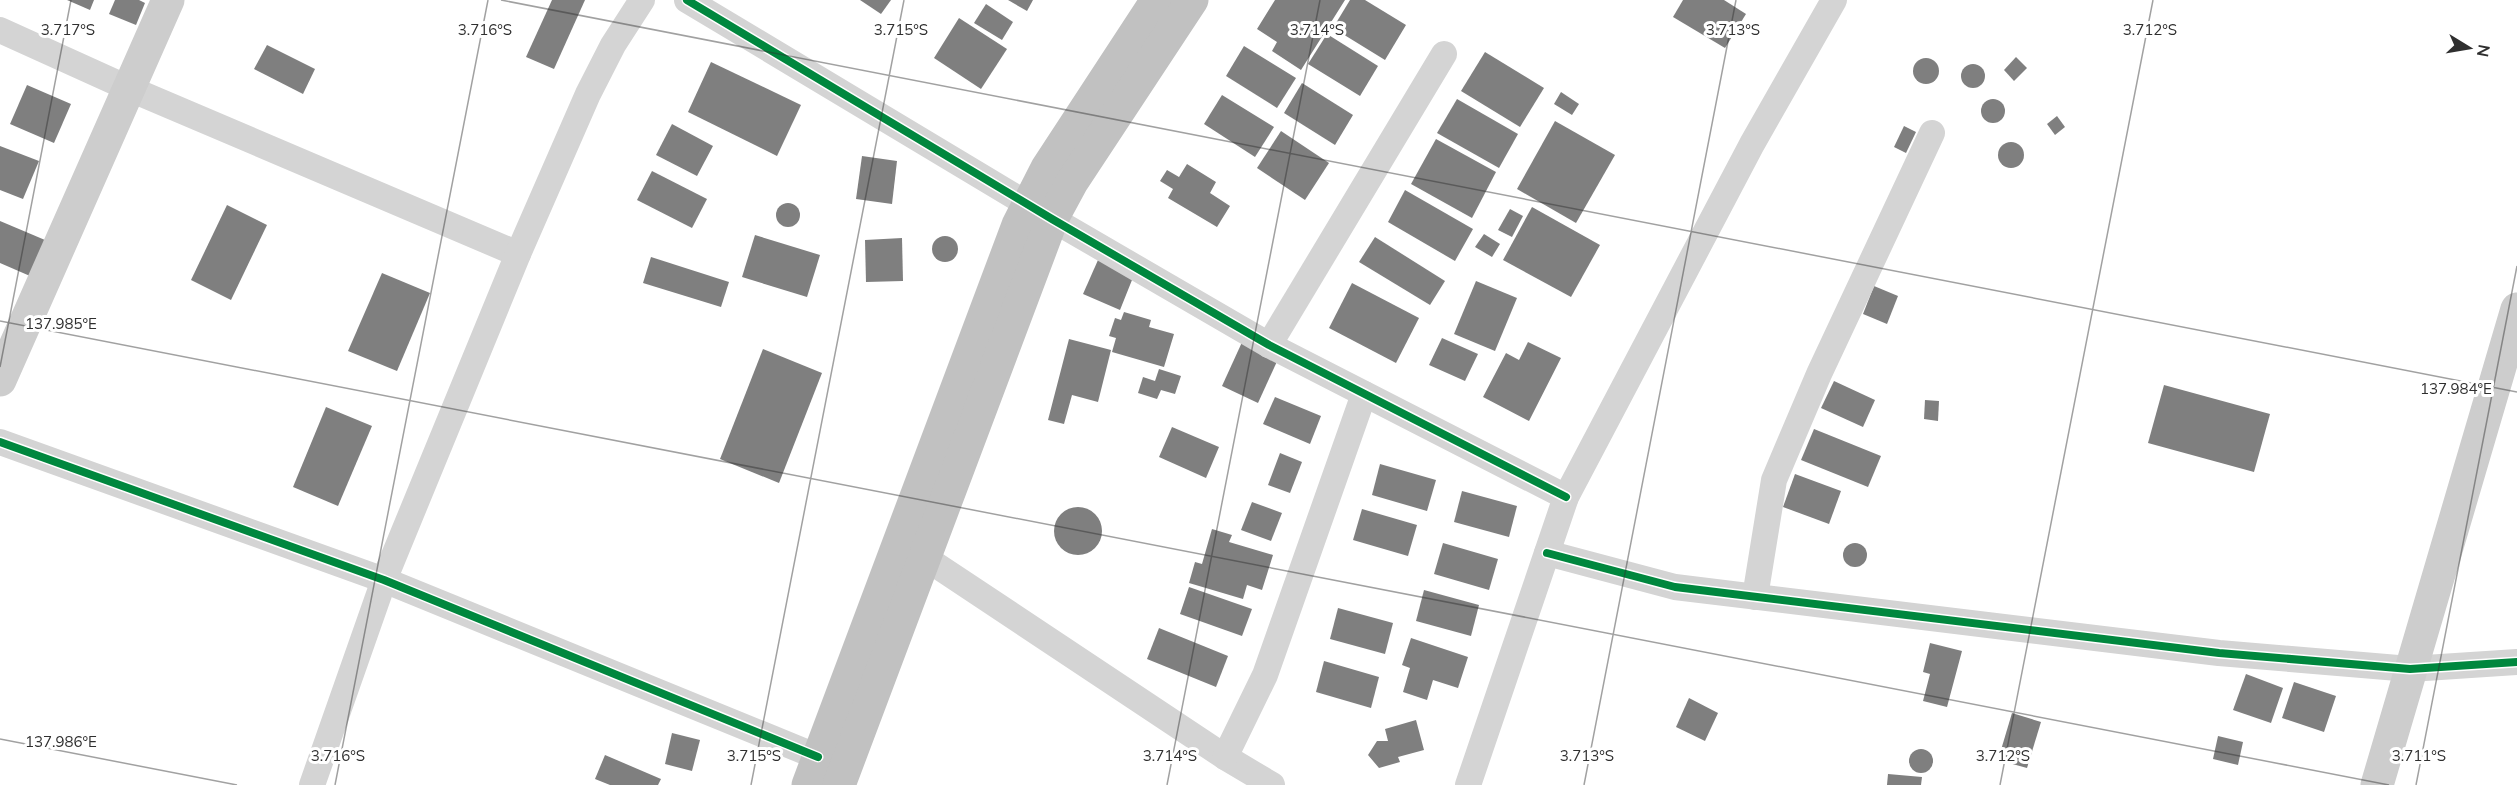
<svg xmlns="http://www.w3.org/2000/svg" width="2517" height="785" viewBox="0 0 2517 785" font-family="Mulish,sans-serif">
<rect width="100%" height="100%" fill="#fff"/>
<g fill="#7f7f7f">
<polygon points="67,0 94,0 90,10"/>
<polygon points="115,0 139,0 145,3 136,25 109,14"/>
<polygon points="552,0 585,0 554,69 526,57"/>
<polygon points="860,0 891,0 881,14"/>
<polygon points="1008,0 1033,0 1027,11"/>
<polygon points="1275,0 1345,0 1301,70 1272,51 1277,42 1257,29"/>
<polygon points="1350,0 1365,0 1406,25 1385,60 1333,28"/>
<polygon points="1683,0 1724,0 1746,14 1725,48 1673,17"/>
<polygon points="986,4 1013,22 1002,40 974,23"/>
<polygon points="959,18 1007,49 981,89 934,58"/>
<polygon points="1327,34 1378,66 1360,96 1308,64"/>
<polygon points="267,45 315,69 303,94 254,69"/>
<polygon points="1244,46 1296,78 1277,108 1226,76"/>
<polygon points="1485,52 1544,88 1520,127 1461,91"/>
<polygon points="2016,57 2027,68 2014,81 2004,70"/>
<circle cx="1926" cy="71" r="13"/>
<polygon points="711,62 801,105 777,156 688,112"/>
<circle cx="1973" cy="76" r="12"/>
<polygon points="1302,83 1353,115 1335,145 1284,113"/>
<polygon points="27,85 71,104 54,143 10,124"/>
<polygon points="1561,92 1579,104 1572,115 1554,104"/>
<polygon points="1222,95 1274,127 1255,157 1204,124"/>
<circle cx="1993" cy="111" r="12"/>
<polygon points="1457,99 1518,134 1499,168 1437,133"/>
<polygon points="2057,116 2065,127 2055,135 2047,124"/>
<polygon points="1555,121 1615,155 1576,223 1517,189"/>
<polygon points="672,124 713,146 697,176 656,155"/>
<polygon points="1904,126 1916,132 1906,153 1894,147"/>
<polygon points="1281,131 1329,163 1305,200 1257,168"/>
<polygon points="1436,139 1496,172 1472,218 1411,184"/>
<circle cx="2011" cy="155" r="13"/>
<polygon points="0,146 39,161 23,199 0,190"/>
<polygon points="862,156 897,161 892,204 856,199"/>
<polygon points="1187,164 1216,182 1210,193 1230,206 1217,227 1168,198 1173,189 1160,181 1167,170 1179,177"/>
<polygon points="652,171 707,199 692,228 637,200"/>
<polygon points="1405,190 1473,229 1455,261 1388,222"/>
<circle cx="788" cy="215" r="12"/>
<polygon points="227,205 267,225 231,300 191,280"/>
<polygon points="1532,207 1600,245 1571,297 1503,260"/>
<polygon points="1510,209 1523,216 1512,237 1498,230"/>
<polygon points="0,221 45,240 30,276 0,263"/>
<polygon points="1484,234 1500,244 1492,257 1475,247"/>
<polygon points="755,235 820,255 807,297 742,277"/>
<circle cx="945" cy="249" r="13"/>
<polygon points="1375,237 1445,281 1430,305 1359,262"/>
<polygon points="902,238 903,281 866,282 865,240"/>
<polygon points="651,257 729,282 721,307 643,283"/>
<polygon points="1098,260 1134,275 1120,310 1083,294"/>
<polygon points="382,273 430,293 397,371 348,351"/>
<polygon points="1476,281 1517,298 1495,351 1454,334"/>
<polygon points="1352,283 1419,318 1396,363 1329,328"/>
<polygon points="1874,286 1898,296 1887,324 1863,314"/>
<polygon points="1124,312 1151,320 1149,327 1174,334 1164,367 1112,352 1116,338 1109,336 1115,318 1121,320"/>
<polygon points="1442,338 1478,354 1465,381 1429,365"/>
<polygon points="1069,339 1111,350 1098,402 1072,395 1064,424 1048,420"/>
<polygon points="1243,340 1279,357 1258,403 1222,386"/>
<polygon points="1528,342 1561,358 1529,421 1483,397 1506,353 1519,360"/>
<polygon points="763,349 822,373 779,483 720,459"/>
<polygon points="1159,369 1181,376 1175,394 1161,390 1157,399 1138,393 1143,377 1155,381"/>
<polygon points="1834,381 1875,400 1863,427 1821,408"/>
<polygon points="2164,385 2270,414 2254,472 2148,443"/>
<polygon points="1275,397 1321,416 1310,444 1263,424"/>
<polygon points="1925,400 1939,401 1938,421 1924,419"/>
<polygon points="326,407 372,426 338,506 293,487"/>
<polygon points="1172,427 1219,447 1206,478 1159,457"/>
<polygon points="1814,429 1881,456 1868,487 1801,460"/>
<polygon points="1280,453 1302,462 1290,493 1268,485"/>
<polygon points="1380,464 1436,480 1427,511 1372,495"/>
<polygon points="1795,474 1841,491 1829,524 1783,507"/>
<polygon points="1462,491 1517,506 1509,537 1454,522"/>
<polygon points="1252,502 1282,513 1271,541 1241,530"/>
<circle cx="1078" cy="531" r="24"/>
<polygon points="1362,509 1417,525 1408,556 1353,540"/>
<polygon points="1212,529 1232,535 1229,542 1273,555 1262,590 1247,585 1243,599 1189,583 1195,562 1202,564"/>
<circle cx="1855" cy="555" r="12"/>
<polygon points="1443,543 1498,559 1489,590 1434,574"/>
<polygon points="1189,587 1252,609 1242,636 1180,614"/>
<polygon points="1424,590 1479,605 1471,636 1416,621"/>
<polygon points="1338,608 1393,623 1385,654 1330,639"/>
<polygon points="1159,628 1228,656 1216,687 1147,659"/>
<polygon points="1411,638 1468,657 1458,688 1433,680 1427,700 1403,692 1410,668 1402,665"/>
<polygon points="1930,643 1962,651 1947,707 1923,701 1930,674 1923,672"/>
<polygon points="1324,661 1379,677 1371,708 1316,692"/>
<polygon points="2246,674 2283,688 2271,723 2233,710"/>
<polygon points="2294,682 2336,696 2324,732 2282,718"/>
<polygon points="1689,698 1718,713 1705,741 1676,727"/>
<polygon points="2012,713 2041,722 2027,768 1998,760"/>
<polygon points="1416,720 1424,750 1398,757 1400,762 1379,768 1368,755 1377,741 1388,741 1385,729"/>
<polygon points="672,733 700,740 692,771 665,764"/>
<polygon points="2218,736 2243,742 2238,765 2213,759"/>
<circle cx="1921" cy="761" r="12"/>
<polygon points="605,755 661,779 658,785 610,785 595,779"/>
<polygon points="1888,774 1922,777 1921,785 1887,785"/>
</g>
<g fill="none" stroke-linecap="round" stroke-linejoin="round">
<g stroke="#d4d4d4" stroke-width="26">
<polyline points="687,0 1052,219 1269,345 1566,497"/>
<polyline points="0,30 128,88 518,254"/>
<polyline points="1269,345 1444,54"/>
<polyline points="0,442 384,580 818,757"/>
<polyline points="1547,553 1675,587 2219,653 2410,669 2517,662"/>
<polyline points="924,557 1225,757 1272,785"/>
<polyline points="1755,597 1774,480 1819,374 1932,133"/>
<polyline points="1225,757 1265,675 1364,394"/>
<polyline points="312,785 384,580 518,254 588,94 613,45 642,0"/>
<polyline points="1468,785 1566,497 1752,144 1834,0"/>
</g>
<g stroke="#cdcdcd" stroke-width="33">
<polyline points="0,380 168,0"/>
<polyline points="2377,785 2517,309"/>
</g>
<g stroke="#c1c1c1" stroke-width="33">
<polyline points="808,785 1018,225 1047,168 1157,0"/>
<polyline points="839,785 1052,219 1072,182 1192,0"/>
</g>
<g stroke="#fff" stroke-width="11">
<g id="cycleway">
<polyline points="687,0 1052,219 1269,345 1566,497"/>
<polyline points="0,442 384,580 818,757"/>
<polyline points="1547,553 1675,587 2219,653 2410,669 2517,662"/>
</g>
</g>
<use href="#cycleway" stroke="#00873e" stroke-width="8"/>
</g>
<path fill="none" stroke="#2f2f2f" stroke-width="1.5" stroke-opacity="0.45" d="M 501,0 L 2517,392M 0,321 L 2389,785M 0,367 L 71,0M 0,739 L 237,785M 335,785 L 488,0M 751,785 L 904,0M 1167,785 L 1320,0M 1584,785 L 1736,0M 2000,785 L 2153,0M 2416,785 L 2517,266"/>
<g font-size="15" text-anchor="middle" fill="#2f2f2f" stroke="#fff" stroke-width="6" stroke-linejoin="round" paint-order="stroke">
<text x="68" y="35">3.717°S</text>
<text x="485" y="35">3.716°S</text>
<text x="901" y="35">3.715°S</text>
<text x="1317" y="35">3.714°S</text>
<text x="2150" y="35">3.712°S</text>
<text x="1733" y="35">3.713°S</text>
<text x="61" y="329">137.985°E</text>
<text x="2456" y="394">137.984°E</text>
<text x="61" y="747">137.986°E</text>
<text x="338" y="761">3.716°S</text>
<text x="754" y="761">3.715°S</text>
<text x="1170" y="761">3.714°S</text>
<text x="1587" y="761">3.713°S</text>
<text x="2003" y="761">3.712°S</text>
<text x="2419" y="761">3.711°S</text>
</g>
<g transform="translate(2469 48) rotate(101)" stroke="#ffffff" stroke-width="4.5" paint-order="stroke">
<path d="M0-4.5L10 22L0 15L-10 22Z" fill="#2f2f2f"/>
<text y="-9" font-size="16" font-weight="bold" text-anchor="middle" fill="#2f2f2f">N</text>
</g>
</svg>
